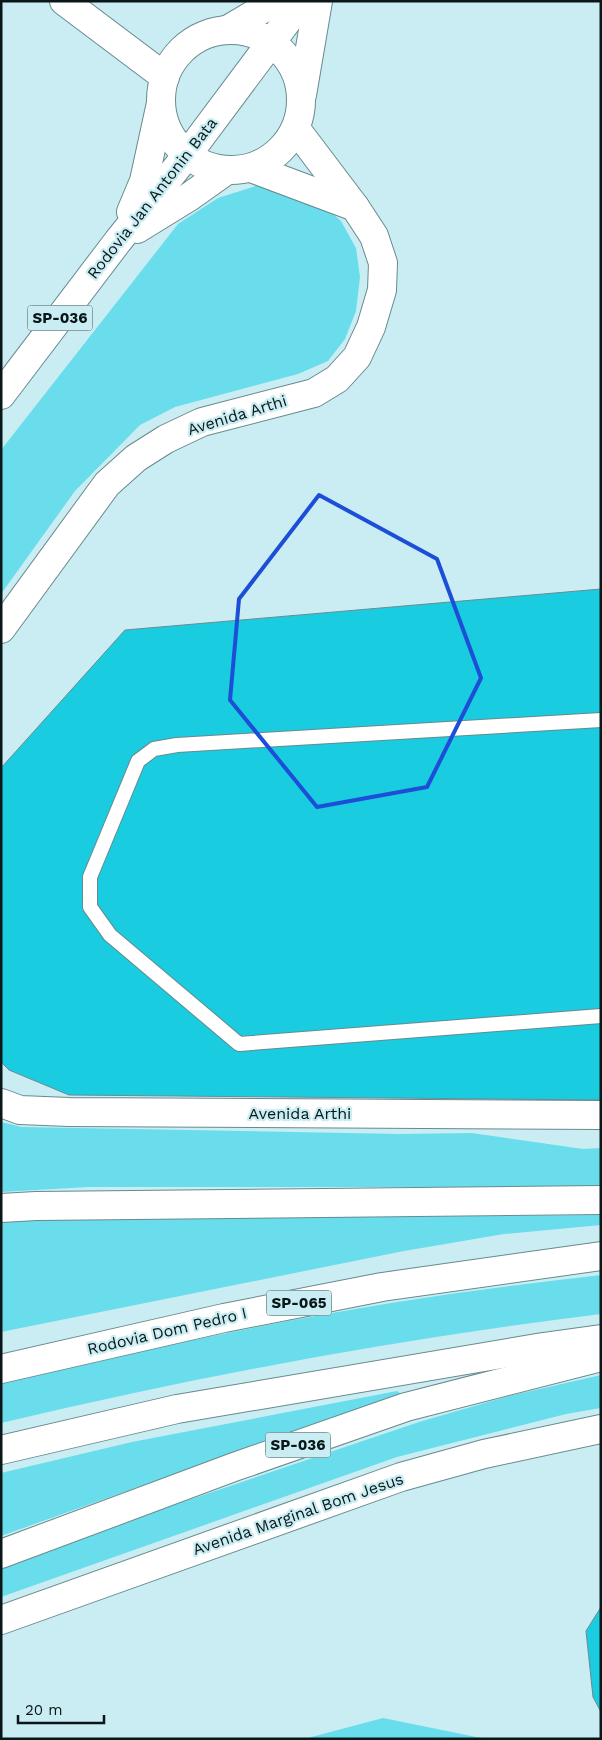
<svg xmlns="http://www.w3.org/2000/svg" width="602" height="1740" viewBox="0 0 602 1740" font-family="'Work Sans',sans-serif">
<rect width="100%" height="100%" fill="#c9edf2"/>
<g fill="#69ddec">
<polygon points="256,186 292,191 317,200 341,221 356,248 360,277 356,311 345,339 328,361 298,374 175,407 140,425 75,491 1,594 1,450 178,224 218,198"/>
<polygon points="1,1122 22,1127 400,1134 472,1133 583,1149 601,1148 601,1187 89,1187 1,1192"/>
<polygon points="601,1215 601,1225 504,1234 404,1251 1,1332 1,1221 171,1216 374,1217"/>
<path d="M 601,1275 L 601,1314 C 399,1339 199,1376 1,1423 L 1,1383 C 130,1353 260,1324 391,1303 C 460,1292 531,1283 601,1275 Z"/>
<polygon points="601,1375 601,1408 566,1414 397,1457 1,1597 1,1568 156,1511 419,1422 509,1396"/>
<polygon points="397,1391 404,1396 289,1433 1,1536 1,1473 132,1442"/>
<polygon points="383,1718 486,1739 304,1739"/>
</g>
<g fill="#1accdf" stroke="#6a8c91">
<polygon points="601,589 601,1100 69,1095 9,1070 1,1062 1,768 125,630"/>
<polygon points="601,1607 601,1712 593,1697 586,1631"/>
</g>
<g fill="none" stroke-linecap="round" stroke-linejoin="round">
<g stroke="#688a8e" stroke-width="16">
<polyline id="service" points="601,720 177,745 154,749 138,761 90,877 90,907 110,935 239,1044 601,1016"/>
</g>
<g stroke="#688a8e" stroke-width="30">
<polyline id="minor" points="64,1 165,77"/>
</g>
<g stroke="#688a8e" stroke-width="30">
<g id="tertiary">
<circle cx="231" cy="100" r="70"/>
<polyline points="251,168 355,207"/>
<polyline points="1,629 107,484 136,458 166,439 202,422 314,393 337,379 357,357 371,327 382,290 383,263 374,236 355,207 296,129"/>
<polyline points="1,1103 20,1110 69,1112 601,1115"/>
<polyline points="1,1620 401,1477 484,1454 601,1429"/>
</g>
</g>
<g stroke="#688a8e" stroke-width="30">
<g id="primary">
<polyline points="229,29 276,1"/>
<polyline points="302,95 318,1"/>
<polyline points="131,212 144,181 161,103"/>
<polyline points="137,229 189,197 227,170"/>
<polyline points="1,395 118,241 187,155 302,1"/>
</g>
</g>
<g stroke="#688a8e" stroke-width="30">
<g id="motorway">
<polyline points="1,1208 36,1206 601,1200"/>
<polyline points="1,1369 224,1318 382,1287 601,1256"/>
<polyline points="1,1450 177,1409 543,1347 601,1339"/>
<polyline points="1,1554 234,1467 406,1407 601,1357"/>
</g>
</g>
<use href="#service" stroke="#fff" stroke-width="14"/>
<use href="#minor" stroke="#fff" stroke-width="28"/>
<use href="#tertiary" stroke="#fff" stroke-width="28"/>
<use href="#primary" stroke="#fff" stroke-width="28"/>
<use href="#motorway" stroke="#fff" stroke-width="28"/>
</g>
<path fill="none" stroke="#1d4ed8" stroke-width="4" stroke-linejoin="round" d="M 319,495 L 437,559 L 481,678 L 427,787 L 317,807 L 230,700 L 239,599 Z"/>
<g text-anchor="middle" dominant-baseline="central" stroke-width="4.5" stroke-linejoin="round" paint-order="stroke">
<g fill="#c9edf2" stroke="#43575a" stroke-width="1">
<rect x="27.5" y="305.5" width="65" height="25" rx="4"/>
<rect x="266.5" y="1290.5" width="65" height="25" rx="4"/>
<rect x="265.5" y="1432.5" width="65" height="25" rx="4"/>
</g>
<g font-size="15" font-weight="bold" fill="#0a1719">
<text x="60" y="318">SP-036</text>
<text x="299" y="1303">SP-065</text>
<text x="298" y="1445">SP-036</text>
</g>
<g font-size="16" fill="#0a1719" stroke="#c9edf2">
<text transform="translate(152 198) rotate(-52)">Rodovia Jan Antonin Bata</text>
<text transform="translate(237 415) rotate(-17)">Avenida Arthi</text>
<text x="300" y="1113">Avenida Arthi</text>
<text transform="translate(167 1331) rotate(-13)">Rodovia Dom Pedro I</text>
<text transform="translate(298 1514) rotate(-19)">Avenida Marginal Bom Jesus</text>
</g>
</g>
<rect width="602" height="1740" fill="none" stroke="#0a1719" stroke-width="5"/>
<path d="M18 1715v8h86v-8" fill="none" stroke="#0a1719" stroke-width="2.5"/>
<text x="25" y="1715" font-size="15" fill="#0a1719" stroke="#c9edf2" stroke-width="4" paint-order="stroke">20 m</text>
</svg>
